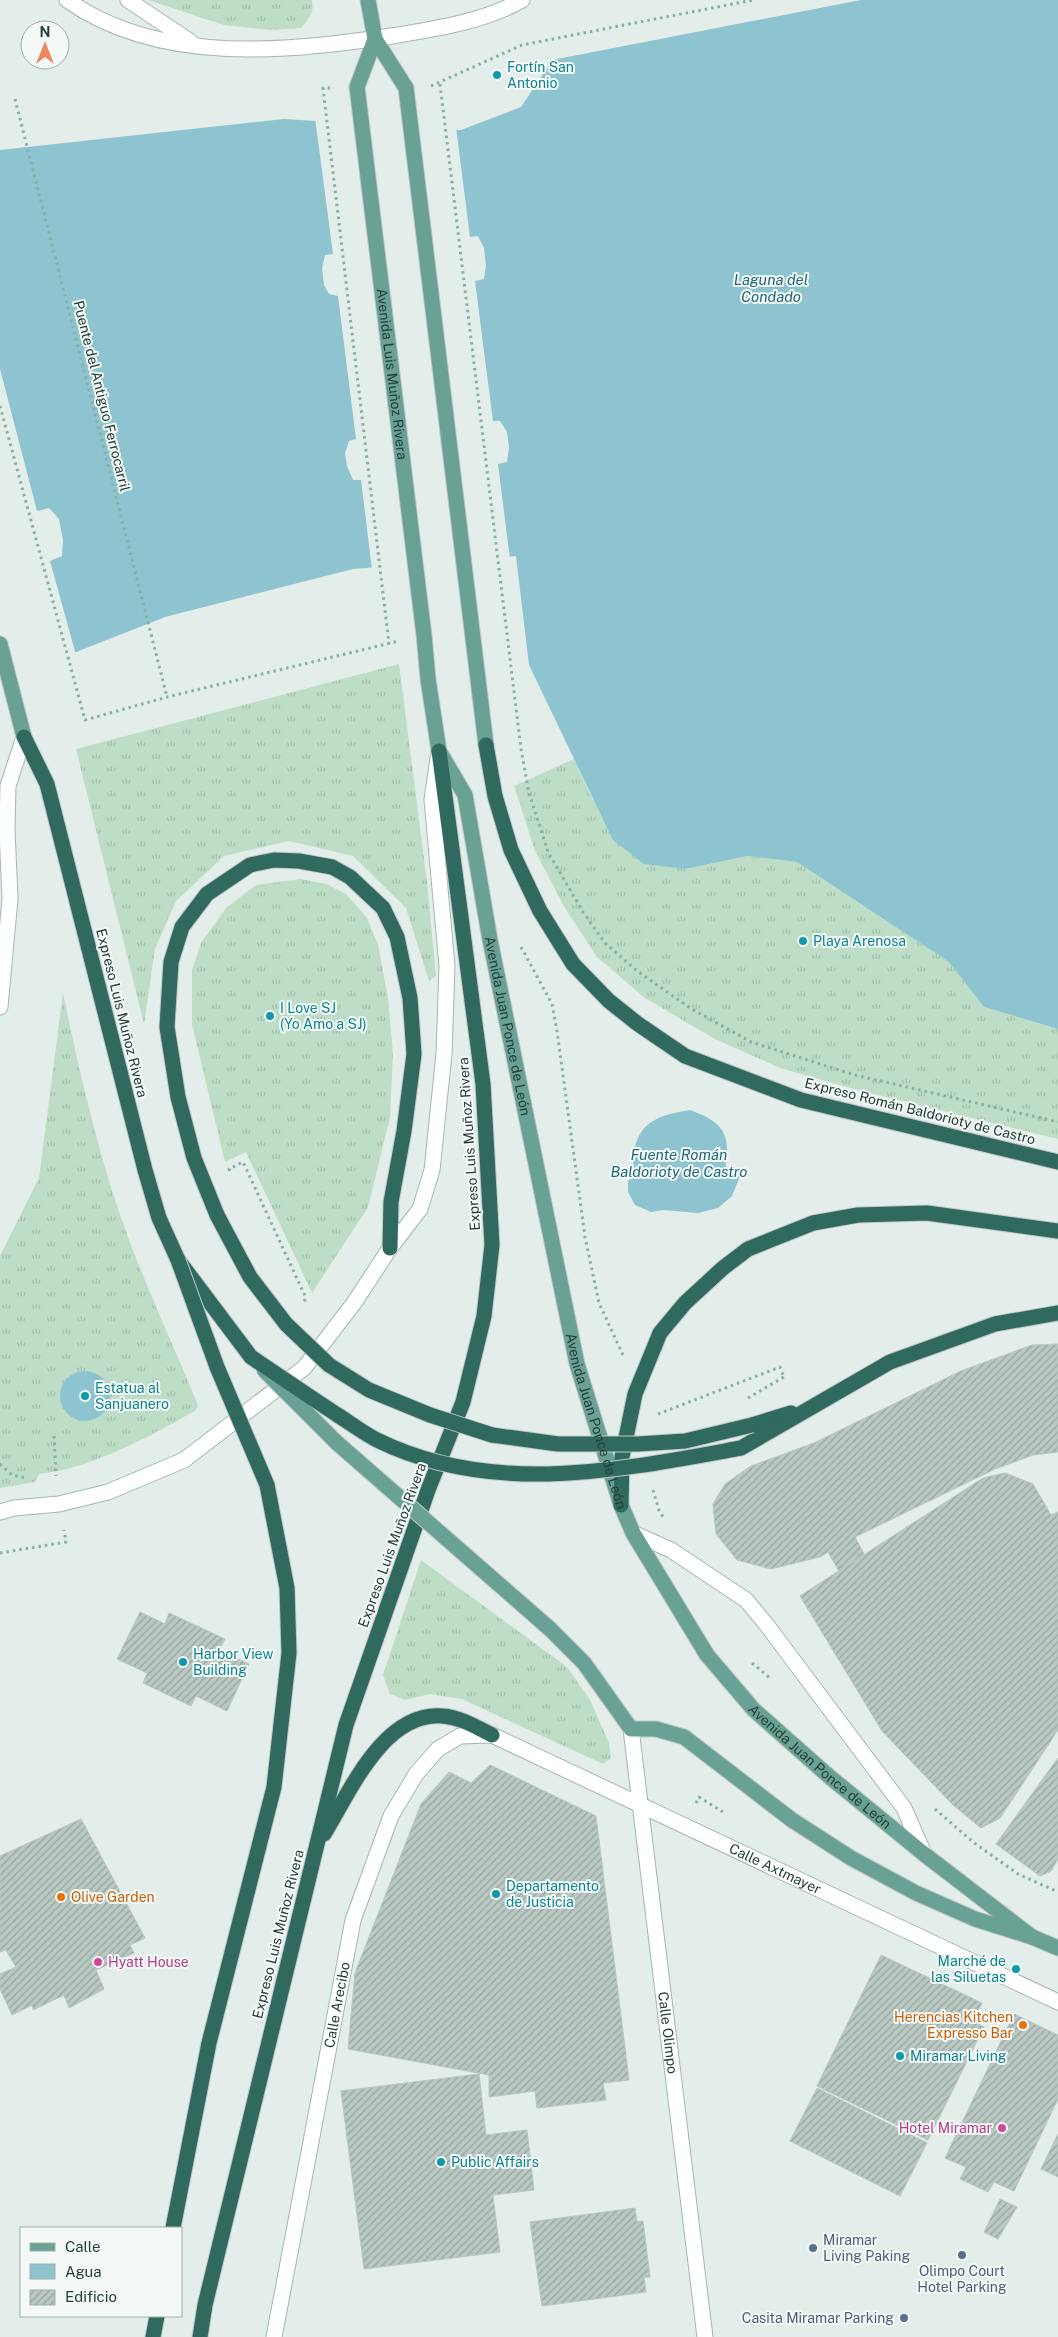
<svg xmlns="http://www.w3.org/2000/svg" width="1058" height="2337" viewBox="0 0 1058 2337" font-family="'Public Sans',sans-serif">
<defs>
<pattern id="grass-tufts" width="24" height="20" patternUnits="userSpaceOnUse" patternTransform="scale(1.25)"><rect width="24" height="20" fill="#bdddc6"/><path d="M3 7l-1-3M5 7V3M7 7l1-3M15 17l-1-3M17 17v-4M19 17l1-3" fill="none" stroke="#a2bfab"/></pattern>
<pattern id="building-hatch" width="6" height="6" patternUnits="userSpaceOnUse" patternTransform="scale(1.25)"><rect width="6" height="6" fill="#b9c8c2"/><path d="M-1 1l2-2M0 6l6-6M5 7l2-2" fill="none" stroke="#96a49e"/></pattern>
</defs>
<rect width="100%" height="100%" fill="#e3ede9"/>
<g fill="url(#grass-tufts)">
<path d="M 148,0 L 312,0 C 315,12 308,20 301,28 L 271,30 L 224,25 Z"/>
<polygon points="399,664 427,882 436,976 429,981 406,908 353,856 289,841 224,856 176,901 155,949 144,1024 76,749"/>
<polygon points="574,759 593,800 686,869 747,856 797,862 949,962 984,1007 1058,1029 1058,1139 854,1089 780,1068 715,1039 645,998 597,957 565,908 535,851 514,786"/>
<polygon points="301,879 326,884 346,894 367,918 378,945 388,998 393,1054 390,1117 368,1207 312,1293 246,1152 225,1162 192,1024 192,970 201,943 226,908 256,885"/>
<path d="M 63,993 C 76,1057 91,1121 110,1184 C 133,1260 168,1332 198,1405 L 195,1411 C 145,1438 96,1467 39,1474 L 35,1482 L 0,1488 L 0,1256 L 39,1178 Z"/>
<polygon points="421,1560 567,1667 590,1700 609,1743 611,1758 603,1764 462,1699 430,1694 405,1700 390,1694 383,1675"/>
</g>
<g fill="#8dc4d0">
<polygon points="551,0 1058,0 1058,1029 984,1007 949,962 797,862 747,856 686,869 644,864 613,840 529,665 516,556 353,569 165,617 0,682 0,150 284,119 461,130 521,107 549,65 554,38"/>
<path d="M 690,1110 C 708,1117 726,1124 727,1147 C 728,1159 723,1159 728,1174 L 740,1176 L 732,1196 L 718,1208 L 698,1213 L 663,1210 L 651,1212 L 635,1205 L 628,1192 L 628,1181 L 633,1177 C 632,1130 644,1117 690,1110 Z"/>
<circle cx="85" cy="1396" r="25"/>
</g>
<g fill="#e3ede9">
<polygon points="549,0 861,0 547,61 551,38"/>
<polygon points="315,118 456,127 470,237 478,236 484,248 486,266 484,279 475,281 493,421 500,421 507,432 509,447 507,462 498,464 510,559 372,570 361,480 353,480 347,466 345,453 349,441 356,439 338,296 329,294 324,285 322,268 325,255 333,254"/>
<polygon points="0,369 37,511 49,508 59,519 63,540 62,556 50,561 76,655 0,684"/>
</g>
<g fill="url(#building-hatch)" stroke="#b6c6c0">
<polygon points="1058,1344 1058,1452 1033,1455 995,1469 855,1537 864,1554 839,1571 828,1552 820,1557 771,1569 737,1560 716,1534 713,1504 725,1484 751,1466 814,1443 961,1371 1032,1345"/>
<polygon points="1005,1473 1033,1484 1051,1515 1058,1512 1058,1730 1000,1818 981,1828 953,1805 882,1731 800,1596 983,1478"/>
<polygon points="140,1612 165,1624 169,1613 225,1639 219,1650 249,1664 227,1711 196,1696 191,1706 143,1683 147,1673 117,1659"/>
<polygon points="1058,1758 1058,1859 1051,1871 1040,1876 996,1844"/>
<polygon points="490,1765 596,1816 629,2080 603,2083 606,2100 537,2108 535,2091 489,2097 489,2075 348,2049 355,1973 421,1804 449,1772 471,1783"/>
<polygon points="81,1819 145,1938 130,1945 134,1953 96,1970 104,1989 69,2008 64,1995 33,2010 32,2005 12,2015 0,1989 0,1974 16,1967 6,1950 0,1952 0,1856"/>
<polygon points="881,1955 982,2003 973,2021 984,2027 928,2140 817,2086"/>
<polygon points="1014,2014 1058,2035 1058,2099 1014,2191 994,2182 988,2192 960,2179 966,2167 945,2158"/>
<polygon points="479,2074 486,2135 527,2130 534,2190 493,2195 500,2252 364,2269 341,2091"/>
<polygon points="817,2088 927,2143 900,2196 790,2141"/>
<polygon points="1058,2134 1058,2177 1041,2169"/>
<polygon points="1000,2199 1017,2207 998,2239 984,2232"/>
<polygon points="635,2208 637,2222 643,2221 650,2277 644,2277 646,2292 542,2306 530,2222"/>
</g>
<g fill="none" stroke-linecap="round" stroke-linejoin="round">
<g stroke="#a6b5b0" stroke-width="17">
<polyline id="service" points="633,1533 671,1550 746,1600 766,1624 904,1808 924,1854"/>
</g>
<g stroke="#a6b5b0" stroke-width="17">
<g id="minor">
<path id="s1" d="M 631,1729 L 705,2337"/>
<path id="s2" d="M 274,2337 L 353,1920 L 391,1816 L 416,1774 L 438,1749 L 460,1736 L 492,1735 L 1058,2002"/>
</g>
</g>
<g stroke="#a6b5b0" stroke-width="17">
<g id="tertiary">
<path d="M 67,0 C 160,66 292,52 398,35 C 440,28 485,21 522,0"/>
<polyline points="128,0 191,42"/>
</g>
</g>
<g stroke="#a2b8b1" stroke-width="17">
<g id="secondary">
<polyline points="0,1007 10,899 7,829 8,786 24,737"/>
<polyline points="0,1512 14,1508 59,1504 108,1492 184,1460 304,1368 354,1303 390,1248 420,1209 432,1170 444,1054 447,966 432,800 438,758"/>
</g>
</g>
<g stroke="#c1c9c7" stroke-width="17">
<g id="primary">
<path id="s3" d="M 368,0 L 375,39 L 357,87 L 424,635 L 428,679 L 439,751 L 465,795 L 490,940 L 577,1364 L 621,1505 L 633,1533 L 707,1655 L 754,1710 L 831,1778 L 924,1854 L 1032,1937"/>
<polyline points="375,39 406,88 486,745"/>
<polyline points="0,644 24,737"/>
<polyline points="550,1629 584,1663 631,1729 656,1729 684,1737 792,1820 851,1858 916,1893 975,1919 1032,1937 1058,1948"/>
</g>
</g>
<g stroke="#c1c9c7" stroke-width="17">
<g id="motorway">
<polyline points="24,737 47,784 145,1170 159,1218 178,1260 251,1357"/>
<polyline points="486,745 495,796 511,850 540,911 573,964 609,1001 638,1024 685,1056 801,1100 1058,1162"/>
<polyline points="217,1215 194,1158 178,1097 167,1027 171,962 182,927 207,894 250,865 274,860 299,861 332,867 350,877 383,908 397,937 410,998 414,1054 404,1131 391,1202 390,1248"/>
<polyline points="752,1425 791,1413"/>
<polyline points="741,1448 890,1362 995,1324 1058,1313"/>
<polyline points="621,1505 622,1457 635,1394 660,1333 685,1303 723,1268 748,1249 813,1223 858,1215 927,1213 1058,1231"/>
<path d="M 324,1834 C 350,1792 383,1712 442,1716 C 460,1717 476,1727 492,1735"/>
<polyline points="173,2228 209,2043 274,1787 289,1653 287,1588 267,1485"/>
<polyline points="153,2337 157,2316"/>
<polyline points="200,2337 205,2305 346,1725 428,1490 463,1402 484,1316 492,1245 483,1084 439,751"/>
</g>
</g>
<g stroke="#85b0a3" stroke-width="3" stroke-dasharray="2.5 4" stroke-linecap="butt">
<polyline points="440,84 521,749 529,793 548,852 583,912 605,943 636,970 690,1008 751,1042 855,1075 1058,1122"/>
<polyline points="431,86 522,45 753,0"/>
<polyline points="330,88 323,88 389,644"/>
<polyline points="15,99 167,697"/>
<polyline points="0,406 85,720 167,697 399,641"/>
<polyline points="521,947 552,1004 557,1031 585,1237 599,1303 623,1355"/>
<polyline points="230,1171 229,1169 243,1162 306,1298 303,1303"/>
<polyline points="658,1414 780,1367 784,1377"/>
<polyline points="54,1436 56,1476"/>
<polyline points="0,1464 12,1475 27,1478"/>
<polyline points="653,1490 659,1510 663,1517"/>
<polyline points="0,1553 66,1542 64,1530"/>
<polyline points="752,1663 770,1678"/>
<polyline points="696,1803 699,1797 726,1814"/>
<polyline points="935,1809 973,1842 1018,1874 1058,1892"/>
</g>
<use href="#service" stroke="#fff" stroke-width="15"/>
<use href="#minor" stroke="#fff" stroke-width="15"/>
<use href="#tertiary" stroke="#fff" stroke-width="15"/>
<use href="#secondary" stroke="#fff" stroke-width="15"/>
<use href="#primary" stroke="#69a194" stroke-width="15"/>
<use href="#motorway" stroke="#306a5f" stroke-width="15"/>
<g stroke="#c1c9c7" stroke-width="17" stroke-linecap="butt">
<polyline id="primary-bridge" points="264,1370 336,1442 550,1629"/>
</g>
<g stroke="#c1c9c7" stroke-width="17" stroke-linecap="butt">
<g id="motorway-bridge">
<polyline points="217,1215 250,1277 286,1324 329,1365 369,1390 430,1415 492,1435 558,1444 638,1444 685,1441 752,1425"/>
<polyline points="178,1260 217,1367 267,1485"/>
<path d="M 251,1357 C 279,1376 307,1395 336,1414 C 349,1422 363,1433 377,1440 C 493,1497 620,1470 741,1448"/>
</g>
</g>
<polyline stroke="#85b0a3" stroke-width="3" stroke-dasharray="2.5 4" stroke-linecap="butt" points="748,1398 784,1377"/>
<use href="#primary-bridge" stroke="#69a194" stroke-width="15"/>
<use href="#motorway-bridge" stroke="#306a5f" stroke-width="15"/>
</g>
<g fill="#0f9aa8" stroke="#f4f9f7" stroke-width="2">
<circle cx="497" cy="75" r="5"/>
<circle cx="803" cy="941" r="5"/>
<circle cx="270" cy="1016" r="5"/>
<circle cx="85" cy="1396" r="5"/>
<circle cx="183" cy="1662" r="5"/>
<circle cx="496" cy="1894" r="5"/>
<circle cx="1016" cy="1969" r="5"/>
<circle cx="900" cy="2056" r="5"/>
<circle cx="441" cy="2162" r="5"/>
</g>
<g fill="#e8710a" stroke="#f4f9f7" stroke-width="2">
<circle cx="61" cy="1897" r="5"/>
<circle cx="1023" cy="2025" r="5"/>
</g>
<g fill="#d1479c" stroke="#f4f9f7" stroke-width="2">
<circle cx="98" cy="1962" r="5"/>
<circle cx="1002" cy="2128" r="5"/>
</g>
<g fill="#5c6f8a" stroke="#f4f9f7" stroke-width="2">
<circle cx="813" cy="2248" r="5"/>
<circle cx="962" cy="2255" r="5"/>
<circle cx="904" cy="2318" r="5"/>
</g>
<g text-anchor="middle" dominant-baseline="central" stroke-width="4" stroke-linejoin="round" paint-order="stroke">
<g font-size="14" fill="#0d838f" stroke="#f4f9f7" text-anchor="start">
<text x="507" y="67">Fortín San<tspan x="507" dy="16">Antonio</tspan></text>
<text x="813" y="941">Playa Arenosa</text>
<text x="280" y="1008">I Love SJ<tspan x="280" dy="16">(Yo Amo a SJ)</tspan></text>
<text x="95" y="1388">Estatua al<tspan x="95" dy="16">Sanjuanero</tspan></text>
<text x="193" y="1654">Harbor View<tspan x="193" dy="16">Building</tspan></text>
<text x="506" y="1886">Departamento<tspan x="506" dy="16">de Justicia</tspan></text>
<text x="1006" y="1961" text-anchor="end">Marché de<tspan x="1006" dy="16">las Siluetas</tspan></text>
<text x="910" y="2056">Miramar Living</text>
<text x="451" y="2162">Public Affairs</text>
</g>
<g font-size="14" fill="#233e37" stroke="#f4f9f7">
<text stroke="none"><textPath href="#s3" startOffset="380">Avenida Luis Muñoz Rivera</textPath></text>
<text transform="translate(102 396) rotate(76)">Puente del Antiguo Ferrocarril</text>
<text transform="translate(122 1013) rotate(76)">Expreso Luis Muñoz Rivera</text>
<text stroke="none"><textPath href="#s3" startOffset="1046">Avenida Juan Ponce de León</textPath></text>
<text transform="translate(920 1111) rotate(14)">Expreso Román Baldorioty de Castro</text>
<text transform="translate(469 1144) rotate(-94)">Expreso Luis Muñoz Rivera</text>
<text stroke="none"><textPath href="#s3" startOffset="1451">Avenida Juan Ponce de León</textPath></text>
<text transform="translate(392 1545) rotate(-70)">Expreso Luis Muñoz Rivera</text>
<text stroke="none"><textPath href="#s3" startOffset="1871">Avenida Juan Ponce de León</textPath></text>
<text stroke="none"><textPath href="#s2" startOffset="988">Calle Axtmayer</textPath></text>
<text transform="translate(278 1934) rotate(-76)">Expreso Luis Muñoz Rivera</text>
<text stroke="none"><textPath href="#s2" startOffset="338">Calle Arecibo</textPath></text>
<text stroke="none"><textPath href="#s1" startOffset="306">Calle Olimpo</textPath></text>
</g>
<g font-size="14" fill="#c56008" stroke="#f4f9f7" text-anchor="start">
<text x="71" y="1897">Olive Garden</text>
<text x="1013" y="2017" text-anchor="end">Herencias Kitchen<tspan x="1013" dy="16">Expresso Bar</tspan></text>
</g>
<g font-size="14" fill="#b23c85" stroke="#f4f9f7" text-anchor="start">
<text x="108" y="1962">Hyatt House</text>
<text x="992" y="2128" text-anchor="end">Hotel Miramar</text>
</g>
<g font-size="14" fill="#4e5e75" stroke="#f4f9f7" text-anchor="start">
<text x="823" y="2240">Miramar<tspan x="823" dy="16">Living Paking</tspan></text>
<text x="962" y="2271" text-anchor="middle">Olimpo Court<tspan x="962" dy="16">Hotel Parking</tspan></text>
<text x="894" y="2318" text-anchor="end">Casita Miramar Parking</text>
</g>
<g font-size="15" font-style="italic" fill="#1f6879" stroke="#f4f9f7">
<text x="771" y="279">Laguna del<tspan x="771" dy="17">Condado</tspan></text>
<text x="679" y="1154">Fuente Román<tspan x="679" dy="17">Baldorioty de Castro</tspan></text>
</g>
</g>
<rect x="20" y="2227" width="162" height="90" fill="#f4f9f7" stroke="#a0aeaa"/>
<rect x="30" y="2243" width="25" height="8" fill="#69a194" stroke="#a0aeaa"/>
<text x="65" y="2252" font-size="15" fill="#233e37">Calle</text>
<rect x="30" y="2264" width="25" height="15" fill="#8dc4d0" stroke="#a0aeaa"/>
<text x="65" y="2277" font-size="15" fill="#233e37">Agua</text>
<rect x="30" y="2290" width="25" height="15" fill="url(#building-hatch)" stroke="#a0aeaa"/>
<text x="65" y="2302" font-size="15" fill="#233e37">Edificio</text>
<g transform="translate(45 45)"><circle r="24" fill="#f4f9f7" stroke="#a0aeaa"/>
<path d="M0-4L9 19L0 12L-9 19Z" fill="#ee8660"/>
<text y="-8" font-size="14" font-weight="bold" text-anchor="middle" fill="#233e37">N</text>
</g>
</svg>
